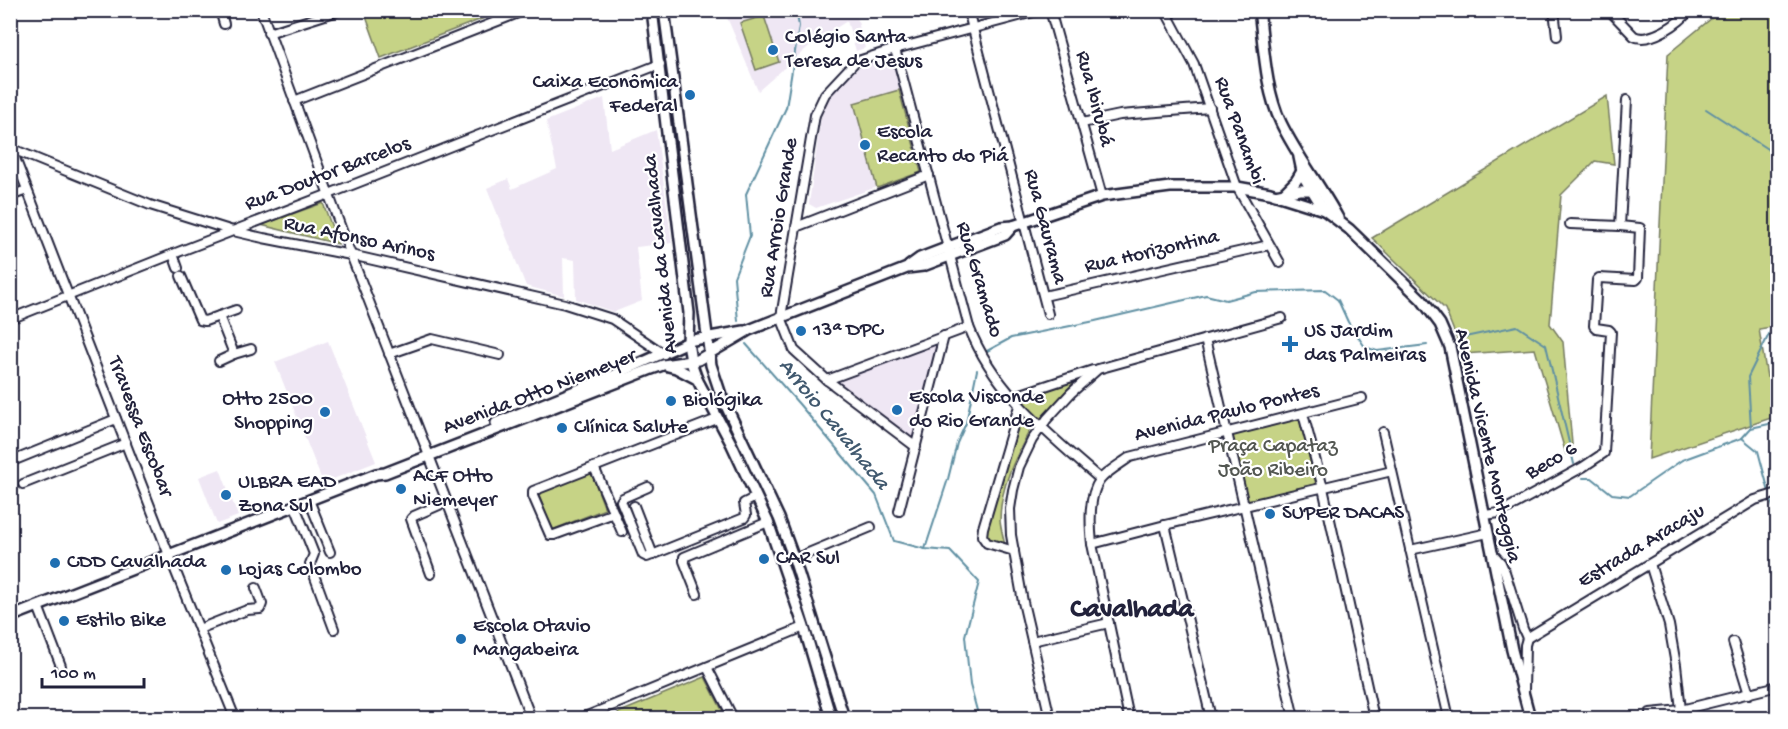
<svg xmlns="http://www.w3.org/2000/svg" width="1788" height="729" viewBox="0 0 1788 729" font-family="'Gochi Hand',sans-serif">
<rect width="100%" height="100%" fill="#fff"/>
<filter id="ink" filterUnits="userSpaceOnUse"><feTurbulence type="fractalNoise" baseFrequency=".0167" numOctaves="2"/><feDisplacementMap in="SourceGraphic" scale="12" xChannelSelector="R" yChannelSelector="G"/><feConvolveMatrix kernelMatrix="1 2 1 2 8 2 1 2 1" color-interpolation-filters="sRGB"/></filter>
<g filter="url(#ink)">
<g fill="#efe7f4">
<polygon points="723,11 865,11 856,14 865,48 856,51 847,21 814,42 758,91 729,22"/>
<polygon points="891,57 921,172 816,208 809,204 821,117 830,95 859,67"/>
<polygon points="604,98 610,149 656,130 672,243 636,247 642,301 614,312 576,299 575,260 563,258 564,296 526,286 487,188 508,179 512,189 557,169 546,121"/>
<polygon points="328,341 376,462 323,483 275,362"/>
<polygon points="936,345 913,439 836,381"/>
<polygon points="220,469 238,516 217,524 199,477"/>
</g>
<g fill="#c6d386" stroke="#747a60" stroke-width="1.5">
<polygon points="496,10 497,13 381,58 364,11"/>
<polygon points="1726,11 1777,11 1777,326 1759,329 1767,377 1777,375 1777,416 1649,459 1668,54 1712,18"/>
<polygon points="764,16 779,62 756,70 740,23"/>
<polygon points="899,90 921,172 877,188 854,103"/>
<polygon points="1607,96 1614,164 1595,161 1561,195 1550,324 1563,342 1573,455 1566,454 1535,349 1463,354 1445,309 1372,238"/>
<polygon points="323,203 338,244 261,225"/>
<polygon points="1075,381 1040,419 1024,404 1027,397"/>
<path d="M 1020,414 L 1032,426 C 1016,456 1000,486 1000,521 C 1001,529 1003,537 1005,545 L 991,542 L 986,536 L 986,529 Z"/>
<polygon points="1299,417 1316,484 1247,501 1230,434"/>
<polygon points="591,472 605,509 552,530 538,493"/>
<polygon points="705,677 726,718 620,718 618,713"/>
</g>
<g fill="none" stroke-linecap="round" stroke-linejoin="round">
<g stroke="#6090a3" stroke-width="2">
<polyline points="1706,109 1778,156"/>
<polyline points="738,321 734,277 750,236 746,194 786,108 799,26 796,10"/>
<polyline points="1465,337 1517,326 1546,345 1574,464"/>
<polyline points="746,344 799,404 876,495 894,541 925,549 950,551 979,582 965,636 970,685 979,718"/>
<polyline points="987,351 1011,338 1095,321 1206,295 1226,300 1256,292 1325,290 1338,300 1348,322 1365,347 1377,351 1427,345"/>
<polyline points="1751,428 1748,377 1778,316"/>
<polyline points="1742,438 1758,451 1773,507 1778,517"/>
<polyline points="1583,478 1592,478 1612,494 1630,496 1682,460 1742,438 1751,428 1778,422"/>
<polyline points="925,549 948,479 957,443 966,423 977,370"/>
</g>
<g stroke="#22223b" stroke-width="12">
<g id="minor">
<polyline points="220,10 224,24"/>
<polyline points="261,10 351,255 531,718"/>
<polyline points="968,10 1048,314"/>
<polyline points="1050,10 1102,196"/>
<polyline points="1165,10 1194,64 1237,187 1280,263"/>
<polyline points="1554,10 1557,36"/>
<path d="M 1609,10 L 1634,36 C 1648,44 1682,23 1689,10"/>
<polyline points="268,33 341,10"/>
<path d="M 895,49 L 969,327 C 994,392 1050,435 1100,479"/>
<polyline points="294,101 526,10"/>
<polyline points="1082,123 1120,115 1210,108"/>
<polyline points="10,148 150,205 233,231 263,238 351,255 565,304 612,319 664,354"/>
<polyline points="11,148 169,555 235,718"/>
<polyline points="10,196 27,190"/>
<polyline points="1570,224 1620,226"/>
<polyline points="796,227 929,175"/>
<polyline points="173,254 178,268"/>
<polyline points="181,276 200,320 205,321 236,310"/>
<polyline points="1044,296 1269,245"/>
<polyline points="219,316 234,354 219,361"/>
<polyline points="10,319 173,254 329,194 660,64"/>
<polyline points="1205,339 1294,718"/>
<polyline points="234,354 251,349"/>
<polyline points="389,354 432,339 500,355"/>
<polyline points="827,380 969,327"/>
<polyline points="1012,397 1093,370"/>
<polyline points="1303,414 1323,488 1374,718"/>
<polyline points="1383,432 1449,718"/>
<polyline points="916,447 827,380 794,350 781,317 815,115 825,94 855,62 895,49 1041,10"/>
<polyline points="10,462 116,419"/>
<polyline points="594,467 622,532"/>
<polyline points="23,484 126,443"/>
<polyline points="648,487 623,498 621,501 643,555 647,557 744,518 746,515 744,503 756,497"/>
<polyline points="309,500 330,552"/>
<polyline points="295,506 314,554 310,564 334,629"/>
<polyline points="634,506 653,555"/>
<polyline points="899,511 944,336"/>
<polyline points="614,513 554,535 550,535 533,496 533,491 717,419"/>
<polyline points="1485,515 1499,513 1583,467 1604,453 1611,332 1609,330 1596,328 1594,326 1597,280 1599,278 1636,280 1638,278 1640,228 1620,226 1627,100"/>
<polyline points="1165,525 1211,718"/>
<polyline points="1092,544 1165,525 1392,471"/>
<polyline points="1410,550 1488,533"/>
<polyline points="1014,551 987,543 982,536 983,528 1019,406"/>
<polyline points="1493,554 1501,563 1505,572 1523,629 1527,638 1525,645 1524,690"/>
<polyline points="794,559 871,527"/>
<polyline points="1650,564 1669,625 1676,665 1681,710"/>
<polyline points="431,574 411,519 414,516 446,502"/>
<polyline points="697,594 684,561 684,557 768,522"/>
<polyline points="38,606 61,666"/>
<polyline points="199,629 247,610 260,609 262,604 256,588"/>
<polyline points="1527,638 1755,500 1778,493"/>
<polyline points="1032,641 1109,623"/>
<polyline points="1733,642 1749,694"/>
<polyline points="707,667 733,718"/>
<polyline points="1650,713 1681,710 1778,686"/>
<polyline points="582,718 804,627"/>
<polyline points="1050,718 1023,602 1011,535 1010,509 1013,490 1019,467 1032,440 1047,419 1071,393 1098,369 1282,318"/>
<path d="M 1129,718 L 1092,544 C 1090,525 1088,496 1100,480 C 1106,472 1122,463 1130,457 L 1362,398"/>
</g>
</g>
<g stroke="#22223b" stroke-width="14">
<g id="major">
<polyline points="652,10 689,313 688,342 691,362 697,379 732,445 768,522 804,627 831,718"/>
<polyline points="664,10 711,365 721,395 779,518 794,559 844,718"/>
<path d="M 1259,10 C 1264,47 1265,89 1281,123 C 1297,156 1320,185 1338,218"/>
<polyline points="1299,157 1303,176 1324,210 1349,229 1422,300 1440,324 1450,347 1512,650 1530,718"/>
<polyline points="1285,192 1296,181 1302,171"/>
<polyline points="1275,195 1299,190 1314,190"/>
<polyline points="909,266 920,258 1001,227 1013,226 1102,196 1170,187 1237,187 1270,193 1324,210"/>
<polyline points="668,366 676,368 697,379"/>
<polyline points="496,423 612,376 693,340 744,331"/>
<polyline points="10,617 376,474 385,473 649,370 663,365 698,360 749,330 907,268 923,266 1005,235 1013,226"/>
</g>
</g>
<use href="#minor" stroke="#fff" stroke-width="8"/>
<use href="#major" stroke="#fff" stroke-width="9"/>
</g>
</g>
<g fill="#1f6fb2" stroke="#fff" stroke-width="2">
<circle cx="773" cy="50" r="6"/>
<circle cx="690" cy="95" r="6"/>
<circle cx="865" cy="145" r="6"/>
<circle cx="801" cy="331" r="6"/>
<path d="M1287 335h6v6h6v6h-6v6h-6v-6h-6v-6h6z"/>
<circle cx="671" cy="401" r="6"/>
<circle cx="897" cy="410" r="6"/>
<circle cx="325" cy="412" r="6"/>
<circle cx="562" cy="428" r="6"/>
<circle cx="401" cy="489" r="6"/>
<circle cx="226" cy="495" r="6"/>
<circle cx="1270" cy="514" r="6"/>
<circle cx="764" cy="559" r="6"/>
<circle cx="55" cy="563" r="6"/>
<circle cx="226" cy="570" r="6"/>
<circle cx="64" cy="621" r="6"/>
<circle cx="461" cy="639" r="6"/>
</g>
<g text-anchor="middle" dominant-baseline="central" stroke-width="4.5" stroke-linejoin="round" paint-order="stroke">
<g font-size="21" fill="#22223b" stroke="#fff" text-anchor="start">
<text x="785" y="38">Colégio Santa<tspan x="785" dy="24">Teresa de Jesus</tspan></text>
<text x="678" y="83" text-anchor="end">Caixa Econômica<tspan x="678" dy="24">Federal</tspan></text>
<text x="877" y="133">Escola<tspan x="877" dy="24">Recanto do Piá</tspan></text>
<text x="813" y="331">13ª DPC</text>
<text x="1304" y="332">US Jardim<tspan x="1304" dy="24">das Palmeiras</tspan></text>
<text x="909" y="398">Escola Visconde<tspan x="909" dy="24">do Rio Grande</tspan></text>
<text x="313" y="400" text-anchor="end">Otto 2500<tspan x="313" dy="24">Shopping</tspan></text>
<text x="683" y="401">Biológika</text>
<text x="574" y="428">Clínica Salute</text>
<text x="413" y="477">ACF Otto<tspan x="413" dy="24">Niemeyer</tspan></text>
<text x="238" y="483">ULBRA EAD<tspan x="238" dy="24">Zona Sul</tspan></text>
<text x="1282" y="514">SUPER DACAS</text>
<text x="776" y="559">CAR Sul</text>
<text x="67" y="563">CDD Cavalhada</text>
<text x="238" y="570">Lojas Colombo</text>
<text x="76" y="621">Estilo Bike</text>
<text x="473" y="627">Escola Otavio<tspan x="473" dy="24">Mangabeira</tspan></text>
</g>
<g font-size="21" fill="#22223b" stroke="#fff">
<text transform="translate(1093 99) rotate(75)">Rua Ibirubá</text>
<text transform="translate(1238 131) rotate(70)">Rua Panambi</text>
<text transform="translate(328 175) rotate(-21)">Rua Doutor Barcelos</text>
<text transform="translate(780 218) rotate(-81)">Rua Arroio Grande</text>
<text transform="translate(1044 227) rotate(75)">Rua Gaurama</text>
<text transform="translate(359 240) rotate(12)">Rua Afonso Arinos</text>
<text transform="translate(1152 253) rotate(-13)">Rua Horizontina</text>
<text transform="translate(662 254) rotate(-96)">Avenida da Cavalhada</text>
<text transform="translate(978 280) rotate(73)">Rua Gramado</text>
<text transform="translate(540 393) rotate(-21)">Avenida Otto Niemeyer</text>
<text transform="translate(1227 414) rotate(-14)">Avenida Paulo Pontes</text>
<text transform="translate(139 427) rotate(69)">Travessa Escobar</text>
<text transform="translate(1486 446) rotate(77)">Avenida Vicente Monteggia</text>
<text transform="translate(1552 462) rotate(-30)">Beco 6</text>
<text transform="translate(1642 547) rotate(-31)">Estrada Aracaju</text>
</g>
<g font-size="21" fill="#535752" stroke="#fff">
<text x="1273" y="447">Praça Capataz<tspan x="1273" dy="24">João Ribeiro</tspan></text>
</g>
<g font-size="22" font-style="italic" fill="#41596f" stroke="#fff">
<text transform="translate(833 425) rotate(51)">Arroio Cavalhada</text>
</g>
<g font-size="27" font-weight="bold" fill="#22223b" stroke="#fff">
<text x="1132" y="611">Cavalhada</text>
</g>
</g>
<rect width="1788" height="729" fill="none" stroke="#fff" stroke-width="36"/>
<rect x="18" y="18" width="1752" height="693" fill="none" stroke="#22223b" stroke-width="2" filter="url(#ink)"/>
<path d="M42 678v9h102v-9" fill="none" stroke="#22223b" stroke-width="3"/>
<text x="51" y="678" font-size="18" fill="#22223b" stroke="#ffffff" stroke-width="4.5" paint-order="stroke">100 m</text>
</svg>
